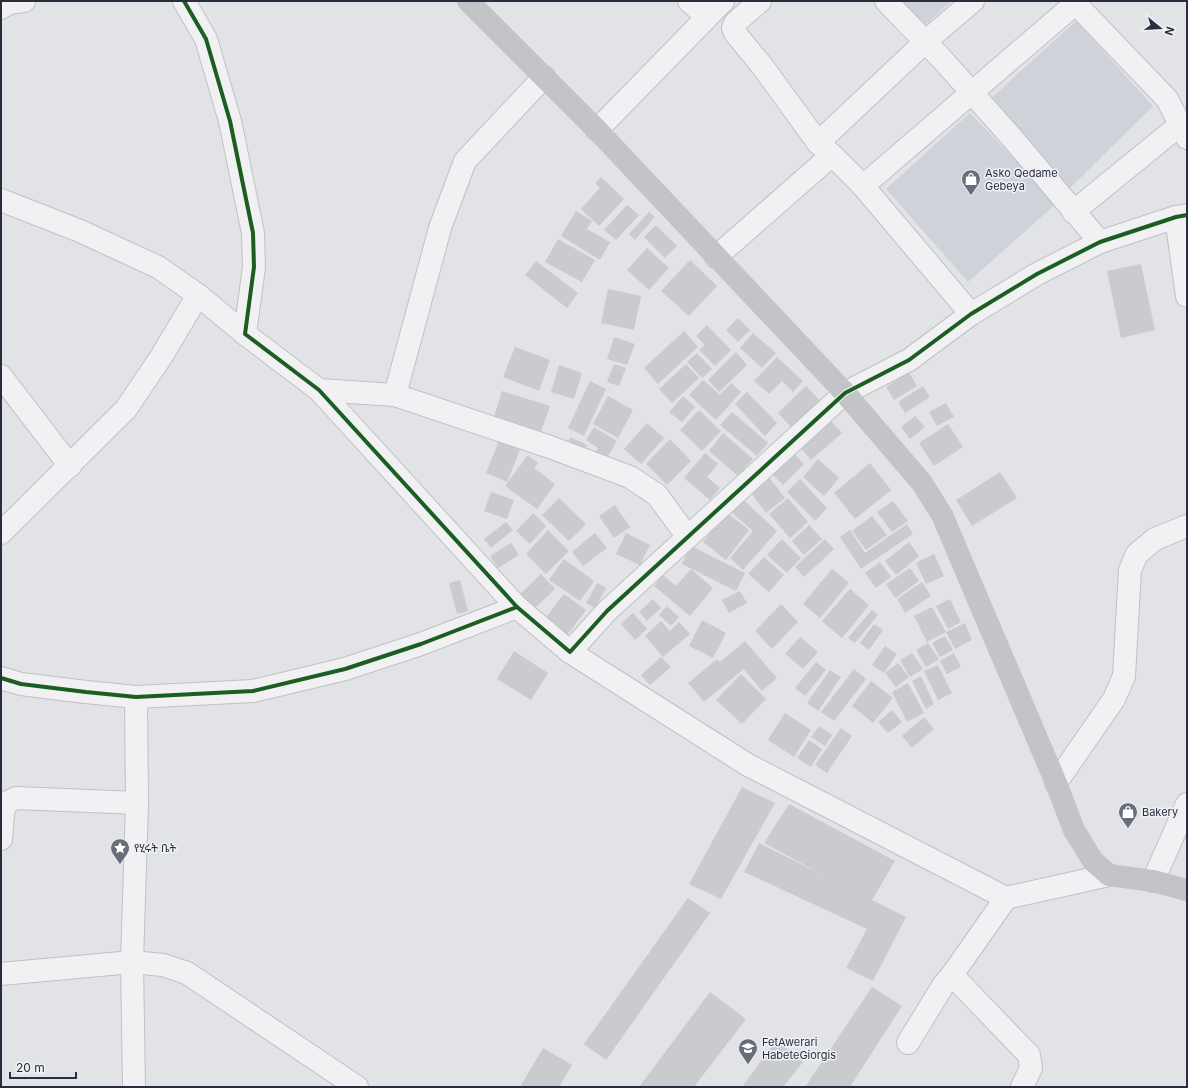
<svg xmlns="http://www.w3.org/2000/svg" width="1188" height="1088" viewBox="0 0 1188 1088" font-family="Inter,'Noto Sans Ethiopic',sans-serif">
<rect width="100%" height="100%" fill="#e2e3e6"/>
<g fill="#d0d2d9">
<polygon points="899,1 952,1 924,26"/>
<polygon points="1076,21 1153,106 1070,188 987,102"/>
<polygon points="970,113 1057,203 968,282 886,189"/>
</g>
<g fill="#cacbce">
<polygon points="601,177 624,199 599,226 581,209 600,188 595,183"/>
<polygon points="627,205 639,215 616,240 604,230"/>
<polygon points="576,211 592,221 587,229 610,242 600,260 561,236"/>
<polygon points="649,212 655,217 635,240 629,234"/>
<polygon points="656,225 677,246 665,258 644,237"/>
<polygon points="558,239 595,260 582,282 545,262"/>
<polygon points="647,248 669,268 649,290 627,270"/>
<polygon points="690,260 717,286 689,316 661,291"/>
<polygon points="536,261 578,293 567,308 525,275"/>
<polygon points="1141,264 1155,330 1121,338 1107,271"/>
<polygon points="608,289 641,296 634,330 601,323"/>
<polygon points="738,318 750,330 738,342 726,330"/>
<polygon points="707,325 731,350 715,366 699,350 705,345 696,336"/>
<polygon points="684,331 698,347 658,384 644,368"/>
<polygon points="753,333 776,353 762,368 740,348"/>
<polygon points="614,337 635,344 627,365 607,359"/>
<polygon points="515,347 550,360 539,391 503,377"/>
<polygon points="736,352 747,365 719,392 708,380"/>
<polygon points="697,353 712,369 702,378 687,362"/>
<polygon points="777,357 803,381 793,392 782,381 769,394 754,381"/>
<polygon points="614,364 626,368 619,386 607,382"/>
<polygon points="686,364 699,378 672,403 659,389"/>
<polygon points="559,365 582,373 574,399 551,392"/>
<polygon points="909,372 917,386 894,400 886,387"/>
<polygon points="703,380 720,395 731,383 741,392 716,420 689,395"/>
<polygon points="590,381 606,389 584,436 568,428"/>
<polygon points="806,386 821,402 793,429 778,413"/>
<polygon points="923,386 930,397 905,413 898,402"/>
<polygon points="502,391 550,406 540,435 493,420"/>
<polygon points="747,392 777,423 765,436 735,404"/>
<polygon points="608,396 633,410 618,438 593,424"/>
<polygon points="683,396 695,407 682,422 669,412"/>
<polygon points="946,403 954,417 937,426 929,412"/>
<polygon points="699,410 721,431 702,451 680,430"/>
<polygon points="732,412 768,443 757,456 720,425"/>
<polygon points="915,416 925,427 910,439 901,427"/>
<polygon points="828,418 842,433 811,460 798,445"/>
<polygon points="647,423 664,438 641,464 624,449"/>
<polygon points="948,424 963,447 934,466 919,443"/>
<polygon points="594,427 617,441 605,461 594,454 598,448 586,440"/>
<polygon points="723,433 753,459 738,476 709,451"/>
<polygon points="570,437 587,445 582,457 565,450"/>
<polygon points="670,439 691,461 667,485 646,464"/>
<polygon points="499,441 520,450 507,482 486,473"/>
<polygon points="789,448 804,464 783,485 767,469"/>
<polygon points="705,453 718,464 707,477 720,488 710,500 684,478"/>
<polygon points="528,455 538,463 534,468 555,484 537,509 505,486"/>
<polygon points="818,459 839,478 824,496 803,477"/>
<polygon points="870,463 891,490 855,519 834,493"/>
<polygon points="765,472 785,498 766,513 746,486"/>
<polygon points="1000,472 1017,498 972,526 956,500"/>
<polygon points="800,479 827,508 815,521 787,492"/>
<polygon points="491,492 514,500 507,519 484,511"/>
<polygon points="739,496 777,531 743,570 730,558 753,531 728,509"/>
<polygon points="559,498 586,524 569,541 542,515"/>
<polygon points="788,498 808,522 790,538 769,514"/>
<polygon points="893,501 908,521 892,532 877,512"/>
<polygon points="615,505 630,527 614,538 599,516"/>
<polygon points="726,512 749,530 726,560 703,542"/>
<polygon points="533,513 546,526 530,544 516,531"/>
<polygon points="872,516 887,535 866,550 852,531"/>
<polygon points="506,522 513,530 491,548 484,539"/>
<polygon points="907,524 913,534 861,569 840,537 850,530 865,553"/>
<polygon points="809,525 822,539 804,555 792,541"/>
<polygon points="548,530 569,551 546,574 526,554"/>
<polygon points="595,533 607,548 583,566 572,552"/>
<polygon points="626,533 650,545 640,565 616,554"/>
<polygon points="782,539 801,558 787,573 767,555"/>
<polygon points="825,539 834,549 804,577 795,567"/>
<polygon points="909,542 919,556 896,575 885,561"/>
<polygon points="511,543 519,555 498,568 490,556"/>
<polygon points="691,546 745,573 736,591 682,564"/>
<polygon points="934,554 944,576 926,584 916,563"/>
<polygon points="764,557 784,575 769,592 748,574"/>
<polygon points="564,559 594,581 580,601 549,580"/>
<polygon points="880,562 891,577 876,588 865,573"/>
<polygon points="910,568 919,581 895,598 886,584"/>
<polygon points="691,569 713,588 690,616 654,586 663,575 676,586"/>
<polygon points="832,569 849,583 820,618 803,604"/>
<polygon points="541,574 555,589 533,610 519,595"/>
<polygon points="460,580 468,611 457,614 449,583"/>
<polygon points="922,582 931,596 905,613 897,599"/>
<polygon points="597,583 606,588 595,608 586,603"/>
<polygon points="850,589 869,605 842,638 822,621"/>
<polygon points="740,591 747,603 729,613 722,600"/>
<polygon points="564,594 586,610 566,637 544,620"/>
<polygon points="653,599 661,608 647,621 639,612"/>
<polygon points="950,599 961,622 948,629 936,606"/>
<polygon points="781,604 798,622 772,649 755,631"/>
<polygon points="667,606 679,617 671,626 659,615"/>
<polygon points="932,607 946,632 927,642 914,616"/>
<polygon points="872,610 878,615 855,643 848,638"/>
<polygon points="633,613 647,629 635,640 621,624"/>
<polygon points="702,620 726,633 713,658 689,646"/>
<polygon points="661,621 670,631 679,622 690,634 663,657 645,636"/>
<polygon points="965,623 972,640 955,649 946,632"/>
<polygon points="874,624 883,630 869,650 860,643"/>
<polygon points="945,636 953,650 940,657 932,643"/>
<polygon points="800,637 818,652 803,669 785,654"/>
<polygon points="745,641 777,678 762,691 744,669 704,702 688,683 717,659 720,662"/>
<polygon points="928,643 939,659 926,667 916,650"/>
<polygon points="885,646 897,654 884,673 872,665"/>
<polygon points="514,651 548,673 531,700 497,679"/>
<polygon points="912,653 923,669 910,677 900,660"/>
<polygon points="954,653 961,667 947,674 940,661"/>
<polygon points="661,657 671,667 650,685 641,675"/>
<polygon points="816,662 826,670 805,696 795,688"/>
<polygon points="898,663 909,677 896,687 885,673"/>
<polygon points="938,665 952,693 938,700 924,671"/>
<polygon points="854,669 866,679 834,721 821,712"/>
<polygon points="830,670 841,677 818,711 807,703"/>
<polygon points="741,674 766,699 742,724 716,700"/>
<polygon points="921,676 934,704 926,709 912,681"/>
<polygon points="871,681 893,698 873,723 852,706"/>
<polygon points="908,683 924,713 907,722 892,692"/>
<polygon points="892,710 902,722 888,733 878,722"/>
<polygon points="785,713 811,730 794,757 768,740"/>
<polygon points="924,717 934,729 912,748 902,736"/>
<polygon points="819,726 832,735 825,746 811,737"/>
<polygon points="841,728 852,736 827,773 815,765"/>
<polygon points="809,740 822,749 811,767 797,758"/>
<polygon points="742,787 775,803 721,899 689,884"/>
<polygon points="789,804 895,861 872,900 906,917 873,981 846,968 867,929 744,872 759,843 825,876 764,843"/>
<polygon points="688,898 710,913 606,1060 584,1044"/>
<polygon points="872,987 902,1006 850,1087 805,1087"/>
<polygon points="710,992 746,1019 694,1087 639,1087"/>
<polygon points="776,1040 803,1062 783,1087 742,1087"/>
<polygon points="543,1048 572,1065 559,1087 520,1087"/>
</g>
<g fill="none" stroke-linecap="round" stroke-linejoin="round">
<g stroke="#c0c1c4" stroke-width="24">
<g id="street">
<polyline points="689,1 707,17"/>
<polyline points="760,1 735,23 733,28 735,33 763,67 818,143 832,155 863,186 971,314"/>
<polyline points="886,1 941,58 1013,139 1100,242"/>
<polyline points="1073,1 1167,99 1187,138"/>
<polyline points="1,8 9,3 24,1"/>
<polyline points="597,130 723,1"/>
<polyline points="818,143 925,42 973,1"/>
<polyline points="863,186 1076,3"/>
<polyline points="1,200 80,231 158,267 198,295 245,334"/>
<polyline points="1073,212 1181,124"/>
<polyline points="1176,217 1187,296"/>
<polyline points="716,257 832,155"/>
<polyline points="1,376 70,466"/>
<polyline points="319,390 395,395 550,447 630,477 657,495 687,536"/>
<polyline points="395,395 440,228 465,161 544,77"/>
<polyline points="1,533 126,409 161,357 198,295"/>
<polyline points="517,607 570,652 607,611 845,393 909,360 971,314 1037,274 1100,242 1176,217 1187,215"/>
<polyline points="570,652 748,765 1006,898"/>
<polyline points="1,678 21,684 86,692 136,697 253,691 345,669 421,644 517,607 319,390 245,334 254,267 253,233 230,121 206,39 184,1"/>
<polyline points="1056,783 1114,699 1124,676 1130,570 1137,554 1155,539 1187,526"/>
<polyline points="1,839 3,814 6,803 16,798 137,803"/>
<polyline points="1153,881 1187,804"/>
<polyline points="1,974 132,962 163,965 187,973 357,1087"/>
<polyline points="952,975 1029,1055 1031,1068 1022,1087"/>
<polyline points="908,1043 944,984 952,975 1006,898 1109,875"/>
<polyline points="134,1087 132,962 137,803 136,697"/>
</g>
</g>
<use href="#street" stroke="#f1f1f4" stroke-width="22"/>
<polyline stroke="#c3c4c8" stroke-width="22" points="468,1 597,130 845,393 922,483 942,515 1056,783 1074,830 1093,861 1109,875 1153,881 1187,890"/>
<g stroke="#eff1f6" stroke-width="6">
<g id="cycleway">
<polyline points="517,607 570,652 607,611 845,393 909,360 971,314 1037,274 1100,242 1176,217 1187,215"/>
<polyline points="1,678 21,684 86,692 136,697 253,691 345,669 421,644 517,607 319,390 245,334 254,267 253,233 230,121 206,39 184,1"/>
</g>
</g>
<use href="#cycleway" stroke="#1b5e20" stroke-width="4"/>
</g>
<defs>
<g id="shop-pin" transform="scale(1)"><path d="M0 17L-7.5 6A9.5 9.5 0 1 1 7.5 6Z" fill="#6a6d79" stroke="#eff1f6"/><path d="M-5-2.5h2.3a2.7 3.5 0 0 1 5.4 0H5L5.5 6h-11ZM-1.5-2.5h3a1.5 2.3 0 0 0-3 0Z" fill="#fff"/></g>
<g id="sight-pin" transform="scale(1)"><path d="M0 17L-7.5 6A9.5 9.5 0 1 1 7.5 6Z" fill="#6a6d79" stroke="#eff1f6"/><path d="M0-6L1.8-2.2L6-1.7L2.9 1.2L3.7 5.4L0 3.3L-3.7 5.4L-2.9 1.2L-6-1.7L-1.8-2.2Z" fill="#fff"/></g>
<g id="school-pin" transform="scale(1)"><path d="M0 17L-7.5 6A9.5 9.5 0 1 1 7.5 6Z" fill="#6a6d79" stroke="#eff1f6"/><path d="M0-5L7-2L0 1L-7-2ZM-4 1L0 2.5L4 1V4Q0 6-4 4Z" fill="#fff"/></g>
</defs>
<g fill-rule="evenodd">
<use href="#shop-pin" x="971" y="179"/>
<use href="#shop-pin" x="1128" y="812"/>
<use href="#sight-pin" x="120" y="848"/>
<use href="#school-pin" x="748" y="1048"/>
</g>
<g text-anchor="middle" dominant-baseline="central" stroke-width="3" stroke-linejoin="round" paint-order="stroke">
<g font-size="11" fill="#292e3f" stroke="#eff1f6" text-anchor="start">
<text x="985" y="173">Asko Qedame<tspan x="985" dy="13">Gebeya</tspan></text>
<text x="1142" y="812">Bakery</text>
<text x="134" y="848">የሂሩት ቤት</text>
<text x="762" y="1042">FetAwerari<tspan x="762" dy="13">HabeteGiorgis</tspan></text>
</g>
</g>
<rect width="1188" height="1088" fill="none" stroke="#292e3f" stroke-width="4"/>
<g transform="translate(1160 28) rotate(108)" stroke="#eff1f6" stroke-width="3" paint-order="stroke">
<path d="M0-3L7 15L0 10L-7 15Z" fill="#292e3f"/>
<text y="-6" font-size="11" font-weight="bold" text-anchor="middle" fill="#292e3f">N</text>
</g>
<path d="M10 1072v6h66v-6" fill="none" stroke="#292e3f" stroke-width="2"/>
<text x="16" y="1072" font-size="12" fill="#292e3f" stroke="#eff1f6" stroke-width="3" paint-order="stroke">20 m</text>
</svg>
